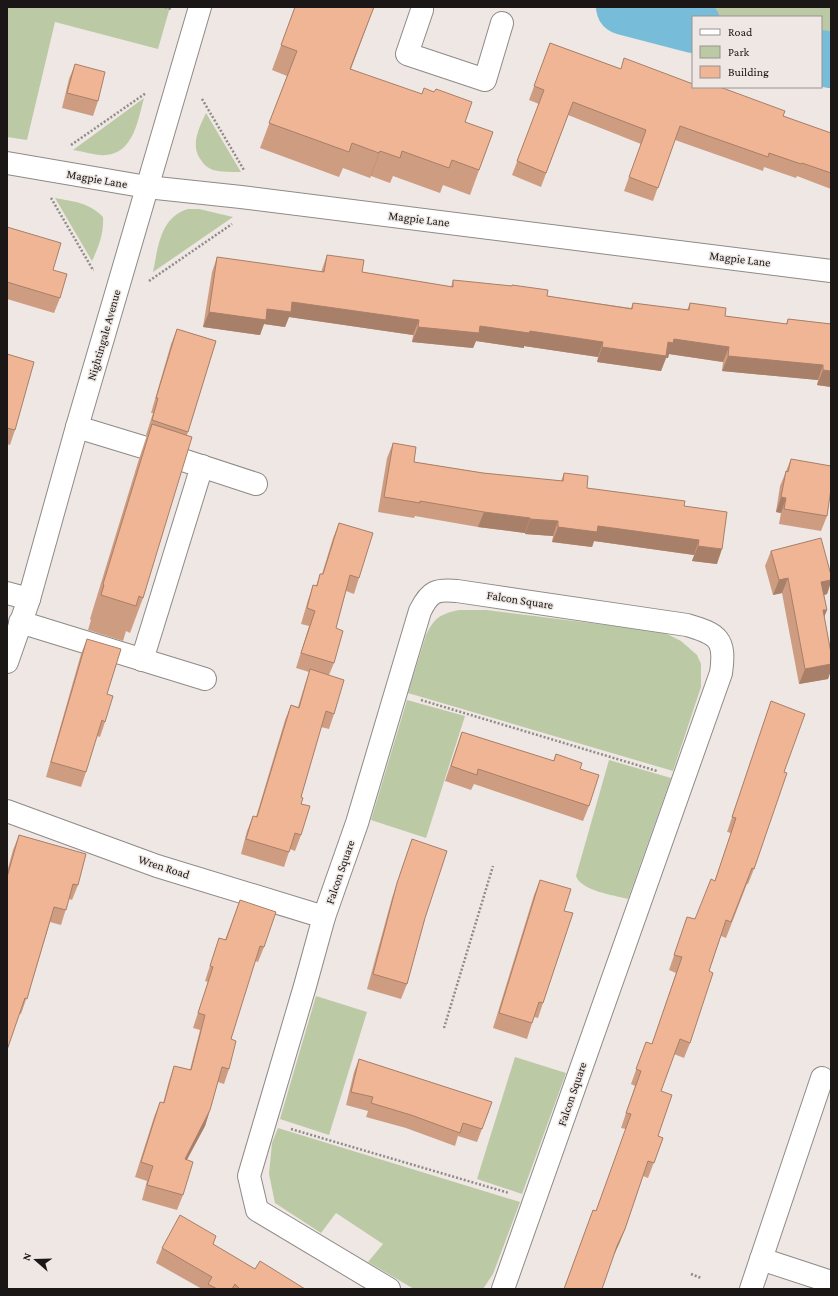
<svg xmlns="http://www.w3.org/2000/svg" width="838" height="1296" viewBox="0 0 838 1296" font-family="'Crimson Pro',serif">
<rect width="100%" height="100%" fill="#eee7e4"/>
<g fill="#bbcaa4">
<polygon points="7,7 170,7 158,49 55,22 27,140 7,137"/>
<polygon points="681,7 831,7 831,46 821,44 821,17 719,17"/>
<path d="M 144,98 C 138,119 134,153 106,155 C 97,156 82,151 73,150 Z"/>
<path d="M 206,113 L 241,172 C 232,172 222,172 213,170 C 208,168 204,165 201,160 C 190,145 199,128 206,113 Z"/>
<path d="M 55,198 C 75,202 88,202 103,217 C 104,233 99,246 92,261 Z"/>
<path d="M 188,209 L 199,209 L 233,217 L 153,272 C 158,248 160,217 188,209 Z"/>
<path d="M 459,610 L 486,610 L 663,632 L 681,641 L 697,655 L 701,664 L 701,687 L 673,771 L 408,693 L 426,635 C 434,618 440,614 459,610 Z"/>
<polygon points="407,700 465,716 426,838 371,820"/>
<path d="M 609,760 L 671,778 L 628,899 C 614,895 581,891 576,876 Z"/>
<polygon points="316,996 367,1012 329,1135 280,1119"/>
<polygon points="515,1057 566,1073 522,1194 477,1179"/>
<polygon points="278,1128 520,1202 493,1274 483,1289 414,1289 368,1262 383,1244 336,1213 321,1233 275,1203 269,1174 272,1143"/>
</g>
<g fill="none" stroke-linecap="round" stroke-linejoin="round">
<g stroke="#77bdd9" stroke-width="56">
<polyline points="624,7 693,25"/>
<polyline points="821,58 831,60"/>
</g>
<g stroke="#8f8a87" stroke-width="24">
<g id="minor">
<polyline points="422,7 422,10 407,54 485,80 502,23"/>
<polyline points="7,163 147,187 241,197 831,271"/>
<polyline points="77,427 146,448 256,484"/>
<polyline points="7,593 29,599"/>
<polyline points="20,622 205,679"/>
<polyline points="142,660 202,466"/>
<polyline points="7,662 29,599 77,427 200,7"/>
<polyline points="7,811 157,866 324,917"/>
<polyline points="761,1259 831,1282"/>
<path d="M 389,1289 L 257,1210 L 249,1176 L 305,986 L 324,917 L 357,823 L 420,611 C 430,591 436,589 457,591 L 687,625 C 718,634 726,639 721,673 L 503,1289"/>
<polyline points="751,1289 822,1078"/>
</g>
</g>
<g stroke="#908b89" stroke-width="2.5" stroke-dasharray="2 2" stroke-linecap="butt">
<polyline points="165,7 171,9"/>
<polyline points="202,99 244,170"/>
<polyline points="71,145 146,93"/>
<polyline points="51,198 93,270 94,270"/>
<polyline points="149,281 232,224"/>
<polyline points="421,700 657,771"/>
<polyline points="444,1028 493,866"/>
<polyline points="291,1129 509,1193"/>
<polyline points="691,1274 701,1278"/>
</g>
<use href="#minor" stroke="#fff" stroke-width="22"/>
</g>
<g fill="#ce9c80">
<polygon points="295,7 374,7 351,69 465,122 493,132 470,195 443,185 440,193 393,176 390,183 371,176 370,178 343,168 339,177 260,148 287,76 272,70"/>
<polygon points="550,43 621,69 783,116 831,133 831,189 797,176 796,178 764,167 763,171 675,140 653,201 624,191 641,144 568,115 541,187 512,175 539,104 529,100"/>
<polygon points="75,64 98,101 93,116 62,108 69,79"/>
<polygon points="7,227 53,270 60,298 54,313 7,299"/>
<polygon points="327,255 362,272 451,287 453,280 547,296 631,308 633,303 687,310 690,303 725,316 786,324 788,319 831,324 831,387 817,385 818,380 722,371 723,362 669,354 668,358 666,358 661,371 597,362 598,357 524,346 524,348 476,341 473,348 412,342 413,335 289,317 285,327 264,324 260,335 203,327 212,272 217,257 321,272"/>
<polygon points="177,329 216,341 187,435 143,598 130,633 126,631 123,641 88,630 91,620 90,619 139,459 147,435 146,435 153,413 151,413 171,344"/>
<polygon points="7,354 15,430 10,445 7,444"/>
<polygon points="393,443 414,462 483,473 561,481 564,473 587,488 684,506 717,564 692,561 694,555 637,547 594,541 592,547 552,542 553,536 525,534 525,533 478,527 415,516 414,518 378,512 387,458"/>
<polygon points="791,459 827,516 821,531 779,524 781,513 776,512 780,486"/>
<polygon points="339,523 359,578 354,594 346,591 336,628 334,663 329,675 334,714 329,729 321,727 301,797 301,835 295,851 290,849 284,867 241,854 247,831 253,816 256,817 285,720 291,705 298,707 305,684 309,672 296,668 309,626 301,624 308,600 313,585 316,586 320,574 322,574 333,538"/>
<polygon points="771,551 831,575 831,582 827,594 824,595 827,610 824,617 831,653 831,670 828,679 799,684 782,593 773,595 765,566"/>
<polygon points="87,639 107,694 105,722 100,737 97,736 86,772 81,787 46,777 81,654"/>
<polygon points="771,701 784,772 754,869 748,884 747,884 726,938 721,936 709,971 690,1043 684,1058 674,1054 661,1091 658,1136 663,1138 648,1178 643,1176 625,1229 619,1244 612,1259 602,1289 564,1289 593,1210 596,1211 626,1129 621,1128 635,1086 631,1084 646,1042 652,1044 676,973 669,970 682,932 687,917 695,919 715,880 731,833 727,832"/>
<polygon points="462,732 553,761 556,754 580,769 589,806 583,821 474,784 471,790 445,781"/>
<polygon points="19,835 78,885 72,900 69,899 61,925 50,922 31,985 21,1014 19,1013 7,1050 7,872 13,850"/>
<polygon points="412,839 425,918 407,984 401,999 367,989 392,898"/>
<polygon points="540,880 564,911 543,1003 538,1018 534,1017 527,1039 493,1028 534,895"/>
<polygon points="240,900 264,947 258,962 255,961 231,1039 229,1069 224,1084 218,1082 210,1110 205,1126 187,1160 183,1195 177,1210 142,1200 147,1181 135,1177 154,1117 160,1102 163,1103 169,1081 174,1066 190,1070 200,1030 193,1028 208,982 205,981 219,938 225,940"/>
<polygon points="359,1059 492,1102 477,1142 458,1136 455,1146 406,1128 366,1117 368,1111 346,1105 354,1072"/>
<polygon points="216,1236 213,1244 255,1269 305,1289 202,1289 156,1263 162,1248"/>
</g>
<g fill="#a87f68">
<polygon points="380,151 371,176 370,178 379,153"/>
<polygon points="292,302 419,320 413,335 289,317 285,327 264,324 260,335 203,327 209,312 267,309"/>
<polygon points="480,326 530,331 603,342 598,357 524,346 524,348 476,341 473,348 412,342 418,327"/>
<polygon points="674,339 729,347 723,362 669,354 668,358 666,358 661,371 597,362 602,347 668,342"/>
<polygon points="728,356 823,365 818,380 722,371"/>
<polygon points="823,370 831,371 831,387 817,385"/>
<polygon points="781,497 786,498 781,513 776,512"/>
<polygon points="484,512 530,518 525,533 478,527"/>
<polygon points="530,519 558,521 553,536 525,534"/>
<polygon points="598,526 642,532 699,540 694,555 637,547 594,541 592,547 552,542 558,527"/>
<polygon points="698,546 722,549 717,564 692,561"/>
<polygon points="788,578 782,593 773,595 779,580"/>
<polygon points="831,580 831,582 827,594 816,598 821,582"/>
<polygon points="823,610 827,610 821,625"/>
<polygon points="831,664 831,670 828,679 799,684 805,669"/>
<polygon points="210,1110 205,1126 179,1174 185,1159"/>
<polygon points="625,1229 619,1244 611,1261 617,1246"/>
</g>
<g fill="#f0b595" stroke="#a87f68">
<polygon points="295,7 374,7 350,69 422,94 424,88 434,92 436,89 472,102 465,122 493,132 479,170 452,160 449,168 402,151 400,158 380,151 379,153 352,143 349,152 269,123 297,51 281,45"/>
<polygon points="550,43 621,69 624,58 693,84 693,87 720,87 785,111 783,116 831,133 831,173 802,163 801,164 769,153 768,157 680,126 658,188 629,177 646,130 573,102 546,173 517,161 544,90 534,86"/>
<polygon points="75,64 105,72 98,101 67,93"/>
<polygon points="7,227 61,243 53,270 67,274 60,298 7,282"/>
<polygon points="327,255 364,260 362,272 453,287 453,280 512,286 512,285 548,290 547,296 632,309 633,303 689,310 690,303 726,308 725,316 787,324 788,319 831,324 831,371 823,370 823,365 728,356 729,347 674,339 673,343 668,342 666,356 602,347 603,342 530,331 529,333 480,326 479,333 418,327 419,320 292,302 291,312 267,309 266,320 209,312 217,257 324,272"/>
<polygon points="177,329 216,341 188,432 152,420 158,398 156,398"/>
<polygon points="7,354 34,362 15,430 7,428"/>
<polygon points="152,424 192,437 143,598 139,596 136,606 101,595 104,585 103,584"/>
<polygon points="393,443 416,447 414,462 483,473 563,481 564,473 588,476 587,488 685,501 684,506 727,512 722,549 698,546 699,540 642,532 598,526 597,532 558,527 558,521 530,519 530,518 484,512 420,501 420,503 384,497"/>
<polygon points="791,459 831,466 831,489 827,516 784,509 786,498 781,497 786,471 788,472"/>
<polygon points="339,523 373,533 359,578 350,575 336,628 343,631 334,663 301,653 315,611 307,608 313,585 317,586 320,574 323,574"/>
<polygon points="821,538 831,575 831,580 821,582 827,610 823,610 831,653 831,664 805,669 788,578 779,580 771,551"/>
<polygon points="87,639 121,649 107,694 113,696 105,722 102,720 86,772 51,762"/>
<polygon points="310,669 344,680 334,714 326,711 301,797 303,798 301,804 310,806 301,835 295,833 289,852 246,839 253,816 257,817 291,705 299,708"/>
<polygon points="771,701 805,714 784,772 787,773 754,869 752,868 731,922 726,920 709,971 713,973 690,1043 680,1039 661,1091 672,1095 658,1136 663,1138 654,1163 648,1161 625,1229 617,1246 602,1289 564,1289 593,1210 596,1211 631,1114 626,1113 641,1071 636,1069 646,1042 652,1044 682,957 674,955 687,917 695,919 711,879 715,881 736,818 732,817"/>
<polygon points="462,732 554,761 556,754 582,763 580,769 599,775 589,806 478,769 477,775 451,766"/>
<polygon points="19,835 86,854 78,885 73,884 66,910 54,907 31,985 27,999 25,998 7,1050 7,877"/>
<polygon points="412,839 447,851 425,918 407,984 373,974 397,883"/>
<polygon points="540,880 571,889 564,911 573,913 543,1003 539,1002 532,1023 499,1013"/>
<polygon points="240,900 276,912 264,947 260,946 231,1039 236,1041 229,1069 222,1067 210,1110 185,1159 193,1162 183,1195 147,1185 153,1166 141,1162 160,1102 164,1103 174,1066 191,1070 205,1015 198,1013 213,967 210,966 219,938 226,940"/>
<polygon points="359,1059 492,1102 482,1129 463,1123 460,1133 411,1115 371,1103 373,1097 351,1092"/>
<polygon points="180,1215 216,1236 213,1244 255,1269 260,1261 305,1289 240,1289 235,1284 232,1289 217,1289 208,1284 212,1277 162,1248"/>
</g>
<g text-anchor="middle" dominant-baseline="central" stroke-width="3" stroke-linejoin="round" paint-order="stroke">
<g font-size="12" fill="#1a1716" stroke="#eee7e4">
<text transform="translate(97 179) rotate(10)">Magpie Lane</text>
<text transform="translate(419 219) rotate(7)">Magpie Lane</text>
<text transform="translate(740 259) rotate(7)">Magpie Lane</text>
<text transform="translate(104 335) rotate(-74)">Nightingale Avenue</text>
<text transform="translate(520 600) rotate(9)">Falcon Square</text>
<text transform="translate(164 867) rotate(18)">Wren Road</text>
<text transform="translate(340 872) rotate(-71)">Falcon Square</text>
<text transform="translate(572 1094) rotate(-71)">Falcon Square</text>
</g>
</g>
<rect width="838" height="1296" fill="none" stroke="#1a1716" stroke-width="16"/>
<rect x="692" y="16" width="130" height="72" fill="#eee7e4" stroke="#999492"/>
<rect x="700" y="29" width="20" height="6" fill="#ffffff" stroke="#999492"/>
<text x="728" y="36" font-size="12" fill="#1a1716">Road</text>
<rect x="700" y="46" width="20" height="12" fill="#bbcaa4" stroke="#999492"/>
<text x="728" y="56" font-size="12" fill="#1a1716">Park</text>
<rect x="700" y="66" width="20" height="12" fill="#f0b595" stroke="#999492"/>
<text x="728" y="76" font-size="12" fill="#1a1716">Building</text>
<g transform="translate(36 1260) rotate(290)" stroke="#eee7e4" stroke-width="3" paint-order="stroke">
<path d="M0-3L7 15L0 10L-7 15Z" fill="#1a1716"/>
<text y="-6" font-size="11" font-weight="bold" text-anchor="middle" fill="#1a1716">N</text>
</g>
</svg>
